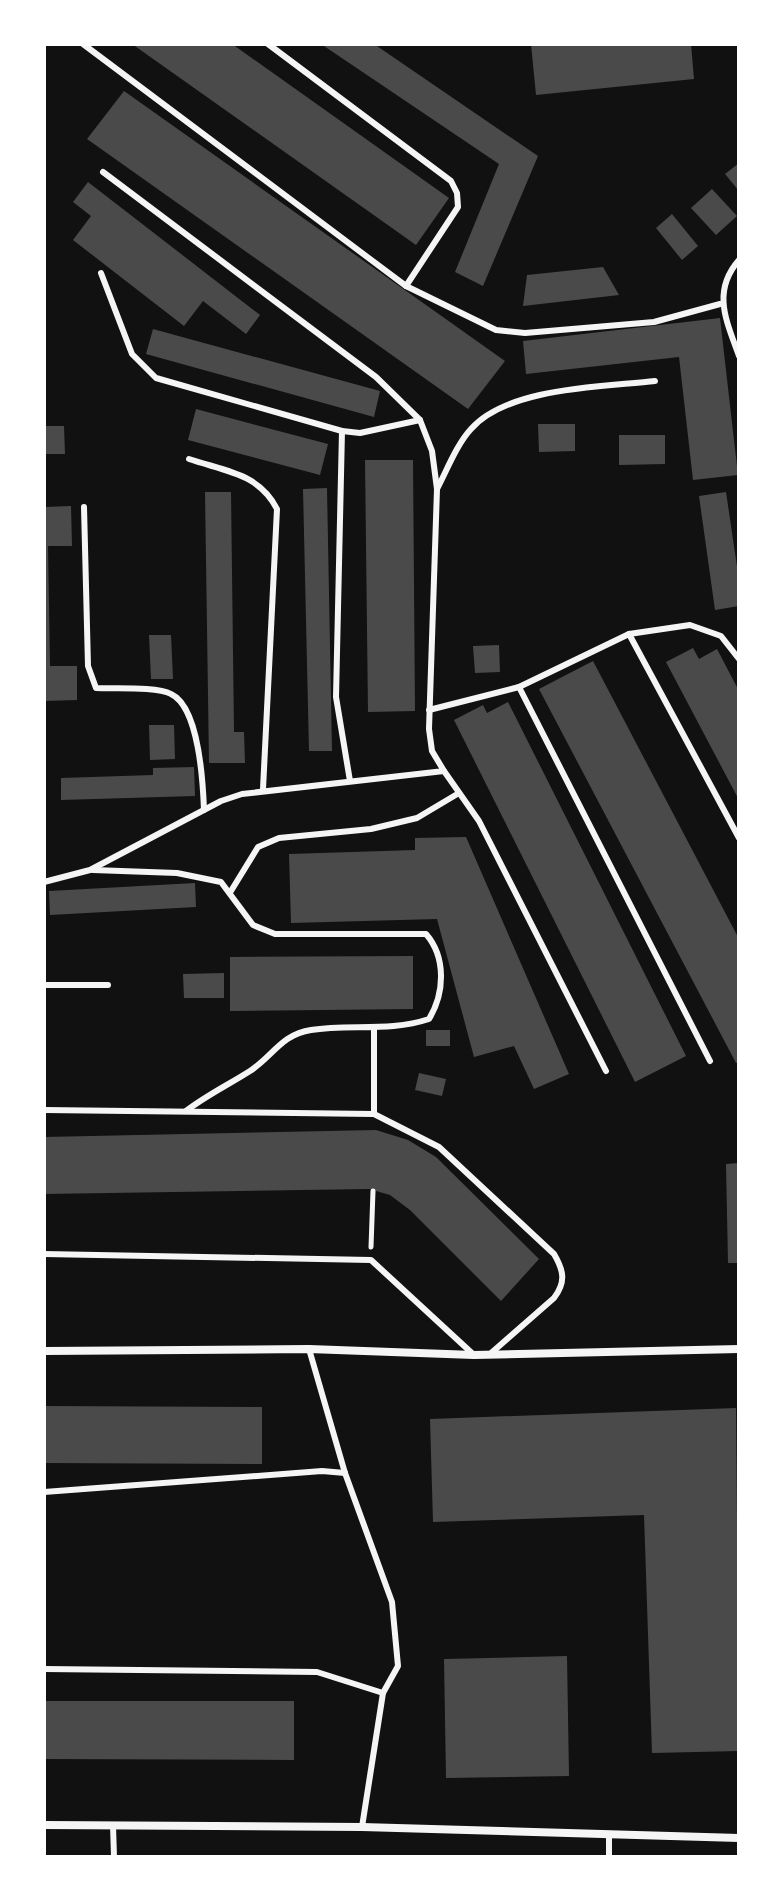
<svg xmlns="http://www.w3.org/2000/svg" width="783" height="1901" viewBox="0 0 783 1901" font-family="'Exo 2',sans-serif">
<rect width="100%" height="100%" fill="#111"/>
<g fill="#4a4a4a">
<polygon points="132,44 232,44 449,198 416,245"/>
<polygon points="321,44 374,44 538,156 483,286 455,272 499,164"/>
<polygon points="531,44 691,44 694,79 536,95"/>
<polygon points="124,91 505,361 468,409 87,139"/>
<polygon points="739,163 739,191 725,174"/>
<polygon points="88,182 260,315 246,334 203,301 184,326 73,240 91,216 73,202"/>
<polygon points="712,189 737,216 716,235 691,208"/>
<polygon points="672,214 698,246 682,260 656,228"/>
<polygon points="603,267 619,295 523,306 527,275"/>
<polygon points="720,318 738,475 693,480 679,357 526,374 523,341"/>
<polygon points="153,329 380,391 374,417 146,354"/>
<polygon points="196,409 328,444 320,475 188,440"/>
<polygon points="538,424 575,424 575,451 539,452"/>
<polygon points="44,426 64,426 65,454 44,454"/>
<polygon points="619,435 665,435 665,464 619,465"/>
<polygon points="365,460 413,460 415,711 368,712"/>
<polygon points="327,488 332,751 309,751 303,489"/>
<polygon points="205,492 231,492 234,732 244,732 245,763 209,763"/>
<polygon points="726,492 739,580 739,606 715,610 699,496"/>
<polygon points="71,506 72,546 48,546 50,666 77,666 77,700 44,701 44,507"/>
<polygon points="149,635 171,635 173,679 151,679"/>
<polygon points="499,645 500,672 475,673 473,646"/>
<polygon points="693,648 699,659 717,649 739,691 739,800 666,662"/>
<polygon points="593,661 739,939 739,1062 736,1063 539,689"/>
<polygon points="508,702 686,1056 635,1082 454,720 483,705 487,713"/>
<polygon points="149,725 174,725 175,759 150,760"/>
<polygon points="194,767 195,796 61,800 61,778 153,775 153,768"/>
<polygon points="466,837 569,1074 534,1089 514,1046 474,1057 437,919 291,923 289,854 415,850 415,838"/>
<polygon points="195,883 196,907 50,915 49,891"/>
<polygon points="413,956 413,1009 230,1011 230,957"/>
<polygon points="224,973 224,998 184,998 183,974"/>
<rect x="426" y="1030" width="24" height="16"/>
<polygon points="419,1073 446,1079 442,1096 415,1090"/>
<polygon points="376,1130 408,1140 436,1157 539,1259 501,1301 410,1210 390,1195 369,1189 44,1194 44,1137"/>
<polygon points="739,1163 739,1263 728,1263 726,1164"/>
<polygon points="44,1406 262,1407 262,1464 44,1463"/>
<polygon points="736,1408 739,1751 652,1753 644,1515 433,1522 430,1419"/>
<polygon points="567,1656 569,1776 446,1778 444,1659"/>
<polygon points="44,1701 294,1701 294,1760 44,1759"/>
</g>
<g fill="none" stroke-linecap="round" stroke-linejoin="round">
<polyline stroke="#f5f5f5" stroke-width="5" points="371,1247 373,1191"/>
<g stroke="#f5f5f5" stroke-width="6">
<polyline points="83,44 406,286 496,330 525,333 654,322 720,304"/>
<polyline points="268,44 451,181 457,193 458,207 406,286"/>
<path d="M 739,260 C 711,292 727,322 739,356"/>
<polyline points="101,273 132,354 156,378 342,431 360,433 420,420"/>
<polyline points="342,431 336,697 350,781"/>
<path d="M 189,459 C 224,471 259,473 277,509 L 263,789"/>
<path d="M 437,489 C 447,470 457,444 471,429 C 508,387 603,387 655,381"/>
<path d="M 84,507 L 88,666 L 96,688 C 114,689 157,686 171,694 C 199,707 203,783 204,810"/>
<polyline points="629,634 739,838"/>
<polyline points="519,687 710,1061"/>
<polyline points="429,710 519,687 629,634 690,625 721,636 739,659"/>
<polyline points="444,771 479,821 606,1071"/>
<path d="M 93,870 L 177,873 L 221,882 L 253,925 L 275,934 L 426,934 C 446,957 445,993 429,1019 C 390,1032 350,1024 311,1030 C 282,1034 272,1057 250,1071 C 228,1085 207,1095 186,1111"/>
<polyline points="44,882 90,870 221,801 242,794 444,771 432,751 429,729 437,489 432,451 420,420 376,377 103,172"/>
<polyline points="231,891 258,847 279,838 371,829 417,818 459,793"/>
<polyline points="44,985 108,985"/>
<polyline points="374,1027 374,1114"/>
<path d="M 44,1110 L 374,1114 L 439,1147 L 554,1254 C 564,1271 566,1282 554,1298 L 490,1354"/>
<polyline points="44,1254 371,1260 474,1355"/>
<polyline points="44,1492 322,1471 345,1473"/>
<polyline points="44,1669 317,1672 383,1693 398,1666 392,1602 345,1473 309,1349"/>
<polyline points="113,1825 114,1857"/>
<polyline points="362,1827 383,1693"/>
<polyline points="609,1835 609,1857"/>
</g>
<g stroke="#f5f5f5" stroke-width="8">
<polyline points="44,1351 309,1349 474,1355 739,1349"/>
<polyline points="44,1825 362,1827 739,1838"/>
</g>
</g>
<rect width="783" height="1901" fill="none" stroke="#ffffff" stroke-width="92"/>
</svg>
